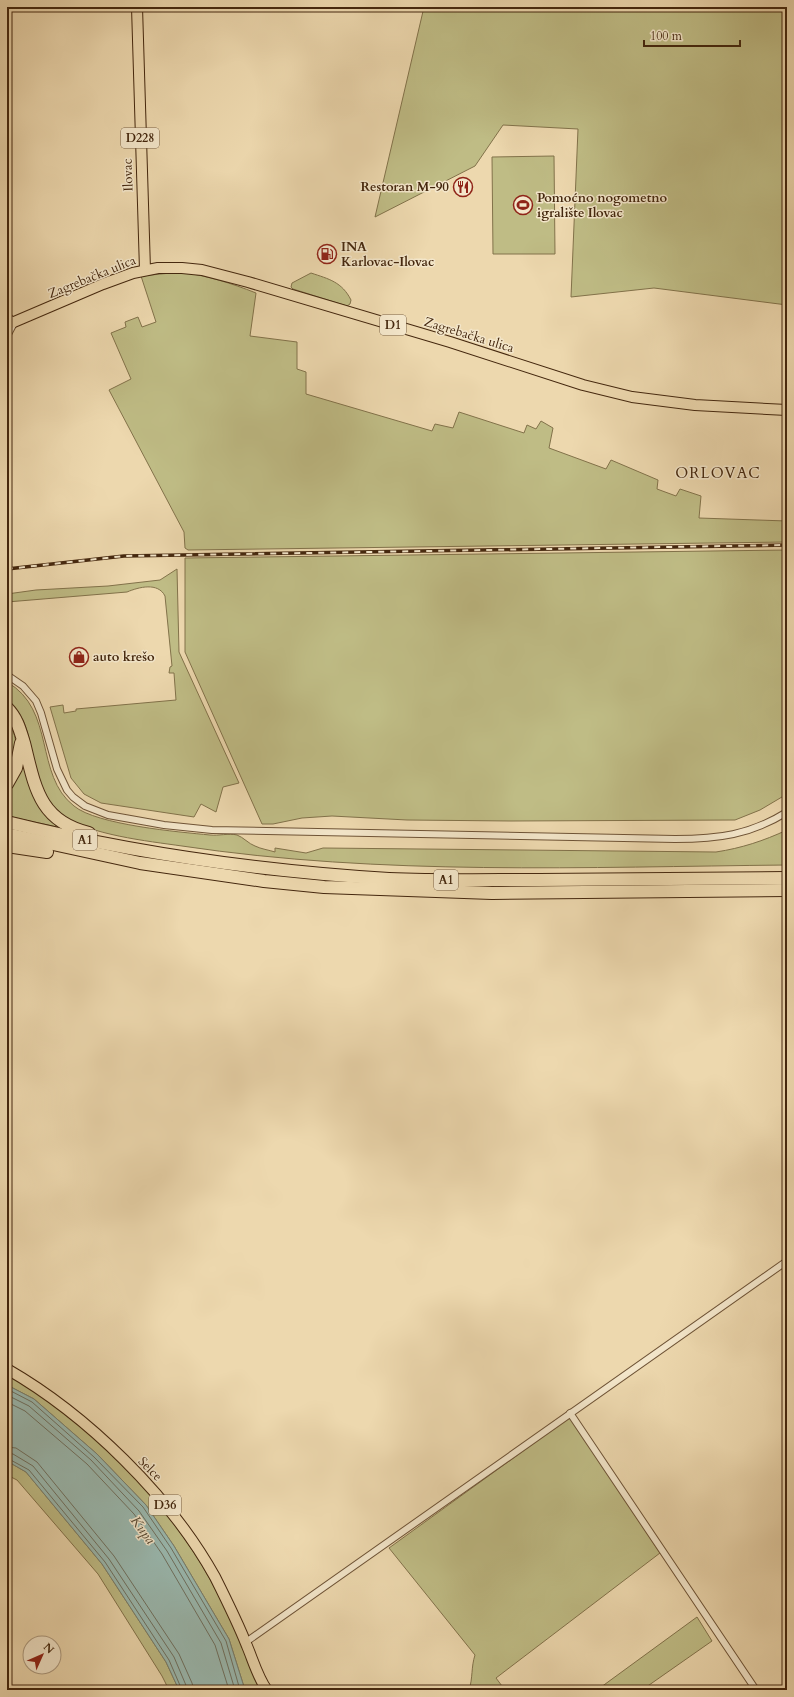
<svg xmlns="http://www.w3.org/2000/svg" width="794" height="1697" viewBox="0 0 794 1697" font-family="Cardo,serif">
<rect width="100%" height="100%" fill="#edd8ae"/>
<filter id="stains"><feTurbulence type="fractalNoise" baseFrequency=".005" numOctaves="4"/><feColorMatrix values="0 0 0 0 .2 0 0 0 0 .09 0 0 0 0 .02 0 0 0 .5 -.17"/></filter>
<radialGradient id="worn" r=".72"><stop offset=".6" stop-color="#630" stop-opacity="0"/><stop offset="1" stop-color="#630" stop-opacity=".3"/></radialGradient>
<g fill="#bfbc85" stroke="#82724a">
<polygon points="424,7 787,7 787,305 654,288 571,297 578,129 503,125 475,166 375,217"/>
<polygon points="554,156 555,254 493,254 492,157"/>
<path d="M 181,272 C 208,276 231,283 256,293 L 250,336 L 297,342 L 297,369 L 306,372 L 306,394 L 432,431 L 435,424 L 453,428 L 459,412 L 524,433 L 527,425 L 536,429 L 541,421 L 553,428 L 549,448 L 606,469 L 611,460 L 658,480 L 657,489 L 676,496 L 680,489 L 701,496 L 699,518 L 787,521 L 787,542 L 188,550 L 185,548 L 184,532 L 109,390 L 131,379 L 111,333 L 126,327 L 125,322 L 138,317 L 142,327 L 156,322 L 141,276 Z"/>
<path d="M 311,273 C 329,279 342,282 351,300 L 350,304 L 347,306 L 293,289 L 291,287 L 292,283 Z"/>
<polygon points="787,550 787,794 760,810 735,820 511,821 407,820 332,816 302,818 273,824 262,824 185,652 185,558"/>
<path d="M 177,569 L 179,652 L 239,783 L 223,787 L 216,812 L 201,804 L 194,817 L 101,803 L 84,794 L 71,778 L 50,707 L 63,705 L 64,713 L 76,711 L 76,709 L 176,700 L 174,673 L 169,673 L 170,667 L 172,666 L 165,596 C 158,582 139,587 127,592 L 7,602 L 7,594 L 36,590 L 108,586 L 160,580 Z"/>
<path d="M 7,682 C 56,710 34,775 74,806 C 97,825 179,832 210,835 C 218,836 229,833 237,835 C 243,837 249,844 255,846 C 261,849 269,850 275,852 L 275,848 L 306,853 L 323,848 L 716,852 C 742,848 763,841 787,830 L 787,865 C 585,867 382,876 182,846 C 147,841 90,835 61,815 C 31,793 37,751 23,720 C 19,712 13,706 7,700 Z"/>
<path d="M 7,721 C 22,741 15,758 7,779 Z"/>
<polygon points="21,766 24,767 35,800 41,809 57,827 7,816 7,789"/>
<path d="M 7,1373 C 24,1382 39,1394 54,1406 C 113,1450 165,1504 203,1567 C 226,1606 243,1648 261,1690 L 245,1690 L 229,1639 L 174,1546 L 146,1505 L 97,1454 L 34,1399 L 7,1385 Z"/>
<path d="M 570,1417 L 660,1553 L 496,1678 L 505,1690 L 469,1690 C 473,1678 471,1667 475,1655 L 389,1548 Z"/>
<polygon points="7,1461 26,1472 102,1564 166,1662 179,1690 169,1690 162,1676 98,1574 17,1480 7,1475"/>
<polygon points="697,1617 712,1641 642,1690 597,1690"/>
</g>
<polygon fill="#9ab9b0" stroke="#787f6f" points="7,1385 34,1399 97,1454 146,1505 174,1546 229,1639 245,1690 179,1690 166,1662 102,1564 26,1472 7,1461"/>
<g fill="none" stroke-linecap="round" stroke-linejoin="round">
<g stroke="#6f705f" stroke-width="1">
<polyline points="7,1389 32,1402 94,1457 143,1507 171,1548 226,1641 240,1690"/>
<polyline points="7,1395 29,1406 91,1460 139,1511 167,1551 221,1643 235,1690"/>
<polyline points="7,1402 25,1411 87,1464 134,1514 162,1554 215,1645 229,1690"/>
<polyline points="7,1447 16,1448 37,1462 114,1556 179,1654 192,1683 194,1690"/>
<polyline points="7,1453 13,1454 33,1466 109,1559 174,1657 188,1690"/>
<polyline points="7,1458 29,1470 105,1562 169,1660 182,1690"/>
</g>
<g stroke="#6e5336" stroke-width="8">
<g id="minor">
<polyline points="7,315 14,323 7,336"/>
<path d="M 7,675 L 23,686 L 36,701 L 41,713 L 57,769 L 67,790 L 73,797 L 85,806 L 108,815 L 164,825 L 212,830 L 675,839 C 718,839 750,835 787,812"/>
<polyline points="570,1413 756,1690"/>
<polyline points="246,1642 787,1261"/>
</g>
</g>
<g stroke="#44270e" stroke-width="12">
<g id="primary">
<polyline points="137,7 145,270"/>
<polyline points="7,325 103,284 133,273 158,268 182,268 202,270 248,282 450,342 583,385 632,397 695,405 787,410"/>
<path d="M 7,1369 C 87,1415 170,1496 215,1577 C 226,1599 238,1623 247,1646 C 253,1660 258,1678 267,1690"/>
</g>
</g>
<g stroke="#44270e" stroke-width="14">
<g id="motorway">
<path d="M 7,708 C 17,718 20,730 24,743 C 35,787 39,821 89,833"/>
<polyline points="7,784 16,768 21,743"/>
<path d="M 7,822 C 132,853 260,871 389,879 C 438,881 489,880 539,880 C 621,880 704,879 787,878"/>
<polyline points="7,834 140,863 264,881 324,887 492,893 787,890"/>
<polyline points="7,846 47,852"/>
</g>
</g>
<use href="#minor" stroke="#f3e6ca" stroke-width="6"/>
<use href="#primary" stroke="#edd8ae" stroke-width="10"/>
<use href="#motorway" stroke="#edd8ae" stroke-width="12"/>
<g stroke="#44270e" stroke-width="3.5">
<polyline id="rail" points="7,569 124,556 787,545"/>
</g>
<use href="#rail" stroke="#f3e6ca" stroke-width="2" stroke-dasharray="6" stroke-linecap="butt"/>
</g>
<defs>
<g id="restaurant-ring" transform="scale(1)"><circle r="9.5" fill="#f3e6ca" stroke="#8f2418" stroke-width="1.5"/><path d="M-5-6h1v4h1v-4h1v4h1v-4h1v5L-1.5 .5V6h-2V.5L-5-1ZM5-6V6H3V1.5H1.5Q1.5-4 5-6Z" fill="#8f2418"/></g>
<g id="stadium-ring" transform="scale(1)"><circle r="9.5" fill="#f3e6ca" stroke="#8f2418" stroke-width="1.5"/><path d="M0-5a6.5 5 0 1 0 0 10a6.5 5 0 1 0 0-10ZM-3.5-1.8h7v3.6h-7Z" fill="#8f2418"/></g>
<g id="fuel-ring" transform="scale(1)"><circle r="9.5" fill="#f3e6ca" stroke="#8f2418" stroke-width="1.5"/><path d="M-5.5-6h7V0h2V4h1.3V-2.5L3-4.5l.8-.8L6-3V5H2.5V1h-1V6h-7ZM-4.2-4.7v3.2H.2V-4.7Z" fill="#8f2418"/></g>
<g id="shop-ring" transform="scale(1)"><circle r="9.5" fill="#f3e6ca" stroke="#8f2418" stroke-width="1.5"/><path d="M-5-2.5h2.3a2.7 3.5 0 0 1 5.4 0H5L5.5 6h-11ZM-1.5-2.5h3a1.5 2.3 0 0 0-3 0Z" fill="#8f2418"/></g>
</defs>
<g fill-rule="evenodd">
<use href="#restaurant-ring" x="463" y="187"/>
<use href="#stadium-ring" x="523" y="205"/>
<use href="#fuel-ring" x="327" y="254"/>
<use href="#shop-ring" x="79" y="657"/>
</g>
<g text-anchor="middle" dominant-baseline="central" stroke-width="3" stroke-linejoin="round" paint-order="stroke">
<g fill="#f3e6ca" stroke="#786046" stroke-width="1">
<rect x="121" y="128" width="38" height="20" rx="3"/>
<rect x="380" y="315" width="26" height="20" rx="3"/>
<rect x="73" y="830" width="24" height="20" rx="3"/>
<rect x="434" y="870" width="24" height="20" rx="3"/>
<rect x="149" y="1495" width="32" height="20" rx="3"/>
</g>
<g font-size="12" font-weight="bold" fill="#44270e">
<text x="140" y="138">D228</text>
<text x="393" y="325">D1</text>
<text x="85" y="840">A1</text>
<text x="446" y="880">A1</text>
<text x="165" y="1505">D36</text>
</g>
<g font-size="13" fill="#44270e" stroke="#f3e6ca">
<text transform="translate(128 175) rotate(-92)">Ilovac</text>
<text transform="translate(92 277) rotate(-22)">Zagrebačka ulica</text>
<text transform="translate(469 335) rotate(17)">Zagrebačka ulica</text>
<text transform="translate(150 1469) rotate(45)">Selce</text>
</g>
<g font-size="13" font-weight="bold" fill="#44270e" stroke="#f3e6ca" text-anchor="start">
<text x="449" y="187" text-anchor="end">Restoran M-90</text>
<text x="537" y="198">Pomoćno nogometno<tspan x="537" dy="15">igralište Ilovac</tspan></text>
<text x="341" y="247">INA<tspan x="341" dy="15">Karlovac-Ilovac</tspan></text>
<text x="93" y="657">auto krešo</text>
</g>
<g font-size="14" font-style="italic" fill="#5a4c36" stroke="#f3e6ca">
<text transform="translate(143 1530) rotate(54)">Kupa</text>
</g>
<g font-size="15" letter-spacing="1" fill="#44270e" stroke="#f3e6ca">
<text x="718" y="473">ORLOVAC</text>
</g>
</g>
<rect width="794" height="1697" fill="none" stroke="#edd8ae" stroke-width="24"/>
<rect x="8" y="8" width="778" height="1681" fill="none" stroke="#44270e" stroke-width="2"/>
<rect x="12" y="12" width="770" height="1673" fill="none" stroke="#44270e"/>
<g transform="translate(42 1655) rotate(45)"><circle r="19" fill="#f3e6ca" stroke="#ad9a7f"/>
<path d="M0-3L7 15L0 10L-7 15Z" fill="#8f2418"/>
<text y="-6" font-size="11" font-weight="bold" text-anchor="middle" fill="#44270e">N</text>
</g>
<path d="M644 40v6h96v-6" fill="none" stroke="#44270e" stroke-width="2"/>
<text x="650" y="40" font-size="12" fill="#44270e" stroke="#f3e6ca" stroke-width="3" paint-order="stroke">100 m</text>
<rect width="100%" height="100%" filter="url(#stains)"/>
<rect width="100%" height="100%" fill="url(#worn)"/>
</svg>
